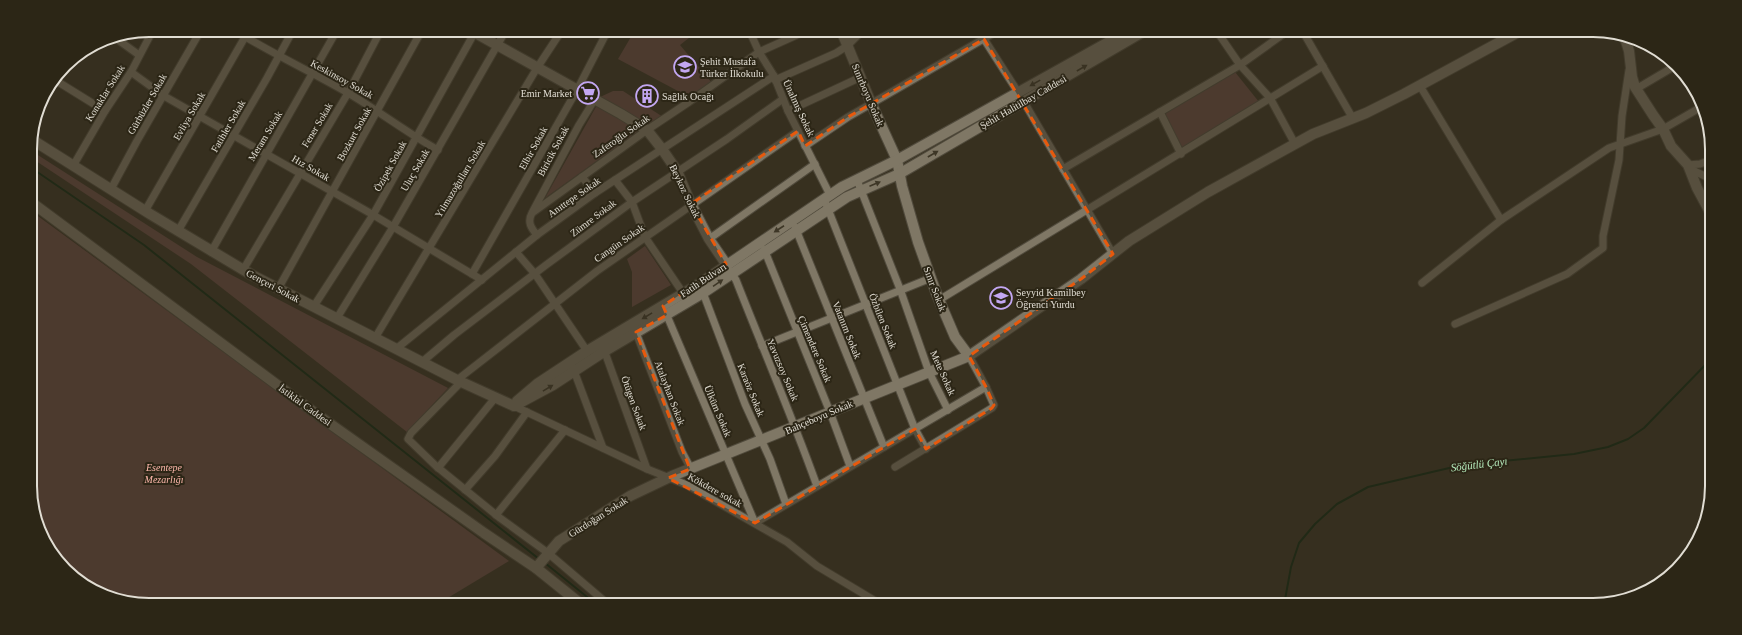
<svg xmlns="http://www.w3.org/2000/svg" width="1742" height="635" viewBox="0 0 1742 635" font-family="Georgia,serif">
<rect width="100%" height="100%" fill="#37301f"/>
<g fill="#664742">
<polygon points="635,30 655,30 668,37 677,30 699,30 680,45 712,83 691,98 618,59"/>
<polygon points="1235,72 1259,102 1181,150 1163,114"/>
<polygon points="613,91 623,91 663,117 644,129 598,98"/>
<polygon points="597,105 640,130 545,198"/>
<polygon points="30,150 197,257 448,388 407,432 191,264 30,157"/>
<polygon points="31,211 509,561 436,605 149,605 111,599 60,565 32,509"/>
<polygon points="645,246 671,285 632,307 632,272 627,259"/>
</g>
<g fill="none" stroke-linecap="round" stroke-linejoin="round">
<g stroke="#07230d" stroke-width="2">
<polyline points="30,167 144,245 539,559"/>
<polyline points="545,563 597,605"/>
<polyline points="1284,605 1291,567 1299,543 1315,524 1337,504 1368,487 1462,465 1574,454 1608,447 1628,439 1644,428 1712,358"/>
</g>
<g stroke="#514b3d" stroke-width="9">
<g id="street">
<path d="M 234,30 C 271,53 310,71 348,93 C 379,111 407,133 438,150"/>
<polyline points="749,30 759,52 774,76 788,111 830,195"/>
<polyline points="974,30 984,39 1018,92"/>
<polyline points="1216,30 1240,65 1270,98 1295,144"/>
<polyline points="1302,30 1352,117"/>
<polyline points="114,37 139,55"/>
<polyline points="131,72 164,96 370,213 482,280"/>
<polyline points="55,80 105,111"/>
<polyline points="775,80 836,53 847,46 863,30"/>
<polyline points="1420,86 1501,220"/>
<polyline points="1636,89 1675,66"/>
<polyline points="1024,102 1113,254"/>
<polyline points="788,111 861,77"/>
<polyline points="1160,112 1181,154"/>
<polyline points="805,146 848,117 999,30"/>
<polyline points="1711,160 1700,164 1688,165 1690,169 1711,179"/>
<polyline points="73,166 105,111 131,72 153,30"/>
<polyline points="1063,169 1240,65 1289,30"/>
<polyline points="582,177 595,193"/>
<polyline points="615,180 632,202 645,237 683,293"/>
<polyline points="857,180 900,289 929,372 948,410"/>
<polyline points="111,189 137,141 201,30"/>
<polyline points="824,199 915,429 926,449"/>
<polyline points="145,211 249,30"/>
<polyline points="533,211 579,125 595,99"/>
<polyline points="795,227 884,447"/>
<polyline points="178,231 267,78 293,30"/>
<path d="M 537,235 C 531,228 527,222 532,213 L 647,130 L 689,102 L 759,52 L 808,30"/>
<polyline points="709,239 815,164"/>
<polyline points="764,249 830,412 850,466"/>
<polyline points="211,252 337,30"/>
<polyline points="516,252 535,274 587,351"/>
<polyline points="243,270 348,93 381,30"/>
<path d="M 730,271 L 736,280 C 763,349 792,416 817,486"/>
<polyline points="472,274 577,90 608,30"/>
<polyline points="1422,283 1501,220 1609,148 1663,129 1703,106"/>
<polyline points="278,289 422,30"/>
<polyline points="702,290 745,404 770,459 786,504"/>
<polyline points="939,300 1323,66"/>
<polyline points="314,306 373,215 476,30"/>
<polyline points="665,311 755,523 986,387"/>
<polyline points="337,318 393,227 506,30"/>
<polyline points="1455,324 1567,274 1603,248 1603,236 1619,160 1622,116 1629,70"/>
<polyline points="635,330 682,452 691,469"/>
<polyline points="375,338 537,68 562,30"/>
<polyline points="762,346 931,278"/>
<polyline points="603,347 647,469"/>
<polyline points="396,349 537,235 595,193 774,76"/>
<polyline points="422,362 454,335 546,265 632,202 727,139 783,99"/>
<polyline points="573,368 603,448"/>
<polyline points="457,380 597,271 798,131"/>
<polyline points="461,382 411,433 408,439 436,466 500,518 548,553 609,605"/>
<polyline points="514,406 647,469 687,485 787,542 817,566 882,605"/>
<polyline points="895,467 992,408 994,405 986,387 969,356"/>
<polyline points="438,468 495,398"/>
<polyline points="465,490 495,456 527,412"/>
<polyline points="496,515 565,430"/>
</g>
</g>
<g stroke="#514b3d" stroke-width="12">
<g id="secondary">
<polyline points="470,30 621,114 647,130 662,149 677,171 691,204 709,239 726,264"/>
<polyline points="841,30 871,103 897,160 902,186 918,242 937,295 955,337 969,356"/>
<polyline points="1624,35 1629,51 1632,77 1635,87 1653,115 1663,129 1671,146 1688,165 1697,188 1711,214"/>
<polyline points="31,139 150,214 252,275 457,380 514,406"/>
<polyline points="31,202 319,416 484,533 536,568 582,605"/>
<polyline points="517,401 537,384 587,351 699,284 842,187 897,160 1130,30"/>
<polyline points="514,406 553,385 605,351 703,293 847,197 899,174 1146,30"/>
<polyline points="536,568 559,541 630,496 672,476 969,356 1081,279 1129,241 1208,192 1313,134 1366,113 1404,94 1522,30"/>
</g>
</g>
<use href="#street" stroke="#7f7765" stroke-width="7"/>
<use href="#secondary" stroke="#7f7765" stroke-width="10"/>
</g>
<defs><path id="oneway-solid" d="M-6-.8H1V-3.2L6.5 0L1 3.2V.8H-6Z"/></defs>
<g fill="#3d3626">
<use href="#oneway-solid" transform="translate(1082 68) rotate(-30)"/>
<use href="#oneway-solid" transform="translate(1035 83) rotate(151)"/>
<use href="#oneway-solid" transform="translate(933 154) rotate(-30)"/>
<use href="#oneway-solid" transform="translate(875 184) rotate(-23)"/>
<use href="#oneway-solid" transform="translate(779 229) rotate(147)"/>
<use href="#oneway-solid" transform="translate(718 283) rotate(-34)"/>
<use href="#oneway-solid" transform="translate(647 316) rotate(149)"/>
<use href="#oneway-solid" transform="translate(548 388) rotate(-31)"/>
</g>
<path d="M0 0H1742V635H0ZM 984,39 L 1113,254 L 1081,279 L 969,356 L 986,387 L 994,405 L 992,408 L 926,449 L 915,429 L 755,523 L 668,478 L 690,469 L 636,332 L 667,315 L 663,306 L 726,264 L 691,204 L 798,131 L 805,146 L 848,117 Z" fill="#37301f" fill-opacity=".55" fill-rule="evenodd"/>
<path fill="none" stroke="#e8590c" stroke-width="3" stroke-dasharray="8 5" stroke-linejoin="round" d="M 984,39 L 1113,254 L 1081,279 L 969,356 L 986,387 L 994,405 L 992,408 L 926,449 L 915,429 L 755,523 L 668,478 L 690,469 L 636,332 L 667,315 L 663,306 L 726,264 L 691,204 L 798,131 L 805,146 L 848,117 Z"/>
<defs>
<g id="school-ring" transform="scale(1.15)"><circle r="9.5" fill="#2c2616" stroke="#c3a7f2" stroke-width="1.5"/><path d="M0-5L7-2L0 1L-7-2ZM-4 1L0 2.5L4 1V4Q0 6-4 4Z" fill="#c3a7f2"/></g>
<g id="supermarket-ring" transform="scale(1.15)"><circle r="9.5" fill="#2c2616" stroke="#c3a7f2" stroke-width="1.5"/><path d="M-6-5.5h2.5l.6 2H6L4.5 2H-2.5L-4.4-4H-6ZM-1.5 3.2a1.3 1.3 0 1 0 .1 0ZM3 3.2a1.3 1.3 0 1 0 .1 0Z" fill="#c3a7f2"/></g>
<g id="building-ring" transform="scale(1.15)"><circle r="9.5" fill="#2c2616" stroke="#c3a7f2" stroke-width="1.5"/><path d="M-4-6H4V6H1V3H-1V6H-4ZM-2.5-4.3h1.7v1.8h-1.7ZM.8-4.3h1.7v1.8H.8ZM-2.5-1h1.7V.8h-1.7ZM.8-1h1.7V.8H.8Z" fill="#c3a7f2"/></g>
</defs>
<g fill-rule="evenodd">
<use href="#school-ring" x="685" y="67"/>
<use href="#supermarket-ring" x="588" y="93"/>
<use href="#building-ring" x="647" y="96"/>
<use href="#school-ring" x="1001" y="298"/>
</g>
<g text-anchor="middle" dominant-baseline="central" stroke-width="4" stroke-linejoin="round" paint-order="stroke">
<g font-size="10" fill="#e1ddd3" stroke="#2c2616" text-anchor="start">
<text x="700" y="61">Şehit Mustafa<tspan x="700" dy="12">Türker İlkokulu</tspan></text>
<text x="572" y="93" text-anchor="end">Emir Market</text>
<text x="662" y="96">Sağlık Ocağı</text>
<text x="1016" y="292">Seyyid Kamilbey<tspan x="1016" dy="12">Öğrenci Yurdu</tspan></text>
</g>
<g font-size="10" fill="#e1ddd3" stroke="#2c2616">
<text transform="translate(342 79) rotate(29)">Keskinsoy Sokak</text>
<text transform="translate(105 93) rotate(-58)">Konaklar Sokak</text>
<text transform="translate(868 95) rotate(67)">Sınırboyu Sokak</text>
<text transform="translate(1023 102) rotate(-30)">Şehit Halitilbay Caddesi</text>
<text transform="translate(147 104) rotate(-60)">Gürbüzler Sokak</text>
<text transform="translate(799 108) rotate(65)">Ünalmış Sokak</text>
<text transform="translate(189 116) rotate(-60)">Evliya Sokak</text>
<text transform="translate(317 125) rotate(-59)">Fener Sokak</text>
<text transform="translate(228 126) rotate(-60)">Fatihler Sokak</text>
<text transform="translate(354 134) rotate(-61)">Bozkurt Sokak</text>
<text transform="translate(265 136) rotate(-59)">Meram Sokak</text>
<text transform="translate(621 136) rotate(-35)">Zaferoğlu Sokak</text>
<text transform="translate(533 148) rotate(-61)">Elbir Sokak</text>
<text transform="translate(553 151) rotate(-62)">Biricik Sokak</text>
<text transform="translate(390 166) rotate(-61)">Özipek Sokak</text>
<text transform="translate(311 168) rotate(30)">Hız Sokak</text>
<text transform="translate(415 170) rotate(-60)">Uluç Sokak</text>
<text transform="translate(460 179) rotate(-59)">Yılmazoğulları Sokak</text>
<text transform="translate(685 191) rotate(64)">Beykoz Sokak</text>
<text transform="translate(574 197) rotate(-35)">Anıttepe Sokak</text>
<text transform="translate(593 218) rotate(-37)">Zümre Sokak</text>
<text transform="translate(619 243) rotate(-35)">Cangün Sokak</text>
<text transform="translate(703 280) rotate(-34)">Fatih Bulvarı</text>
<text transform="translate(273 286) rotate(28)">Gençeri Sokak</text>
<text transform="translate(935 289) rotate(69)">Sınır Sokak</text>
<text transform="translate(883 321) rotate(68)">Özbilen Sokak</text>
<text transform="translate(847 330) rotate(68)">Vatanım Sokak</text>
<text transform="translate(815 349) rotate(67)">Çimendere Sokak</text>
<text transform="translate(783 370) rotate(67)">Yavuzsoy Sokak</text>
<text transform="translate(943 373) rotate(66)">Mete Sokak</text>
<text transform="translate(751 390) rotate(68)">Karaöz Sokak</text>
<text transform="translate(670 393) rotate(69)">Atalayhan Sokak</text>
<text transform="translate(634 403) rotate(70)">Ötügen Sokak</text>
<text transform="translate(305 405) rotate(36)">İstiklal Caddesi</text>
<text transform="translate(718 411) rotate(67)">Ülküm Sokak</text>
<text transform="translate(819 417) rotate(-23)">Bahçeboyu Sokak</text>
<text transform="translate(715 490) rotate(29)">Kökdere sokak</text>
<text transform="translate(598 517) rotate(-32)">Gürdoğan Sokak</text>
</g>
<g font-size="10" font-style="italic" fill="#feb8ac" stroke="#2c2616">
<text x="164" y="467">Esentepe<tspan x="164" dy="12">Mezarlığı</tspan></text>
</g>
<g font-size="11" font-style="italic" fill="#b6ecbd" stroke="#2c2616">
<text transform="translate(1479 464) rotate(-7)">Söğütlü Çayı</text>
</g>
</g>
<path d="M0 0H1742V635H0ZM149 37H1593A112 112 0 0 1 1705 149V486A112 112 0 0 1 1593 598H149A112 112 0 0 1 37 486V149A112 112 0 0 1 149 37Z" fill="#2c2616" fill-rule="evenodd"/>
<path fill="none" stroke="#e1ddd3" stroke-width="2" d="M149 37H1593A112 112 0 0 1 1705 149V486A112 112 0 0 1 1593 598H149A112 112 0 0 1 37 486V149A112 112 0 0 1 149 37Z"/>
</svg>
